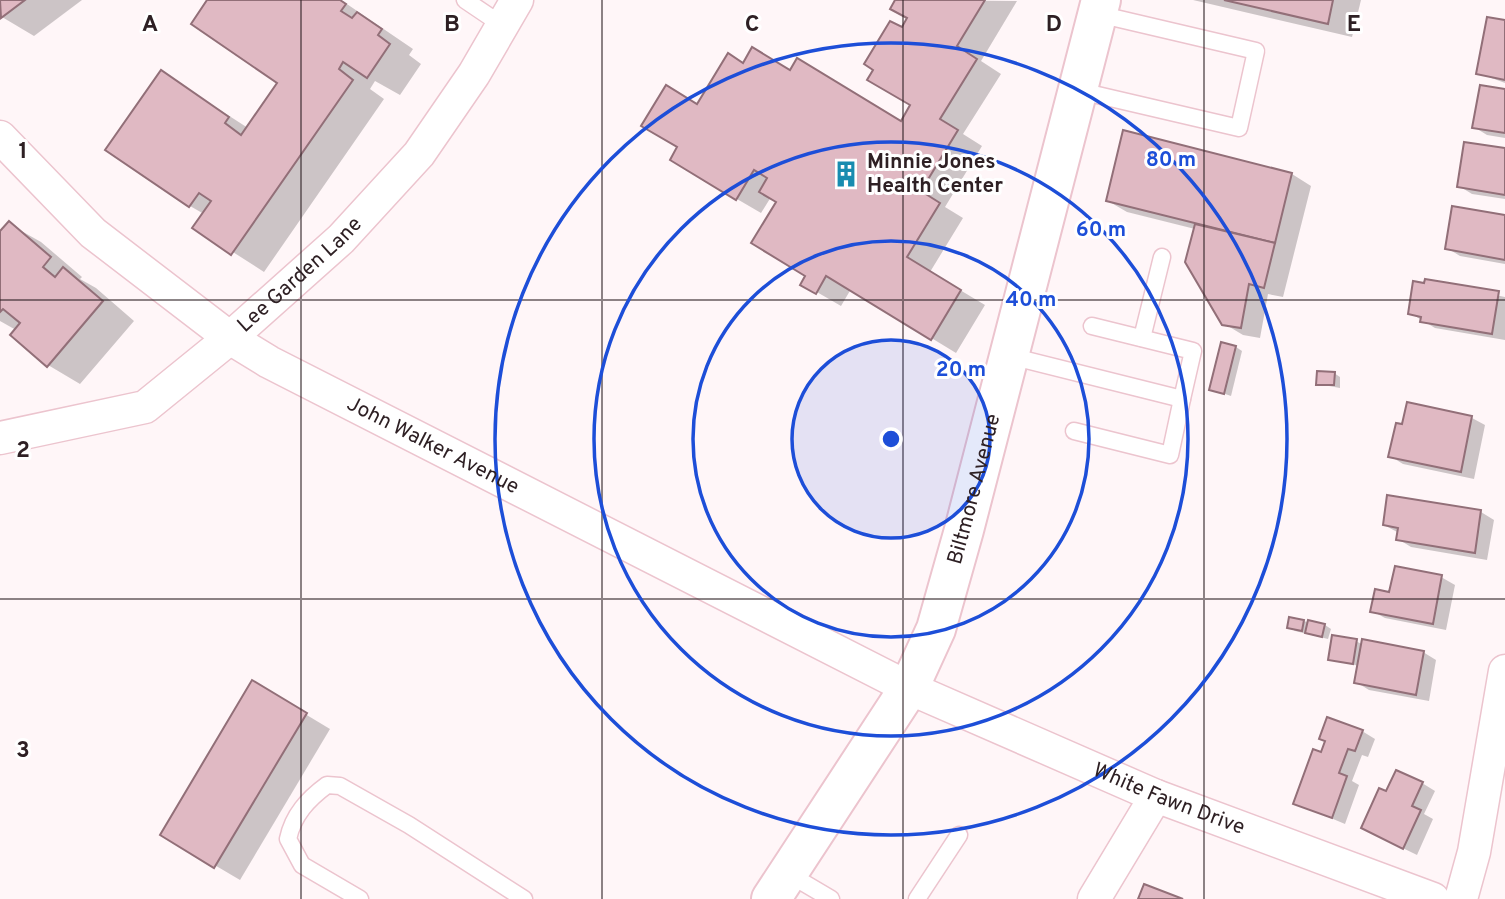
<svg xmlns="http://www.w3.org/2000/svg" width="1505" height="899" viewBox="0 0 1505 899" font-family="Overpass,sans-serif">
<rect width="100%" height="100%" fill="#fff6f8"/>
<g fill="#0003">
<polygon points="0,0 82,0 34,36 2,17"/>
<polygon points="210,0 341,0 413,49 409,55 421,64 400,95 375,81 370,89 384,99 264,272 194,227 204,214 190,206 161,72 248,128 280,83"/>
<polygon points="897,0 1017,1 981,61 1001,74 963,134 982,146 945,207 963,218 930,272 985,305 956,353 851,289 841,306 803,284 808,275 779,202 771,197 761,213 737,199 698,105 744,65 790,72 902,122 912,105 902,30 910,18"/>
<polygon points="1193,0 1361,0 1352,37"/>
<polygon points="1505,22 1505,83 1478,73"/>
<polygon points="1505,91 1505,138 1487,135 1474,127"/>
<polygon points="1505,150 1505,199 1472,194 1459,186"/>
<polygon points="1292,174 1311,186 1283,297 1268,294 1260,338 1243,335 1223,323 1195,229 1127,212 1108,201"/>
<polygon points="1505,217 1505,264 1460,256 1447,248"/>
<polygon points="9,224 41,242 82,277 80,279 96,288 134,321 80,384 48,365 16,330 0,321 0,234"/>
<polygon points="1426,281 1505,297 1505,340 1435,328 1410,313"/>
<polygon points="1236,347 1242,351 1231,396 1211,389"/>
<polygon points="1334,373 1340,377 1340,388 1318,384"/>
<polygon points="1408,405 1472,418 1485,425 1474,479 1403,464 1390,456 1404,426"/>
<polygon points="1481,512 1494,520 1487,560 1411,547 1398,539 1399,533 1384,525"/>
<polygon points="1441,577 1455,585 1446,630 1385,618 1372,611 1391,594"/>
<polygon points="1291,619 1325,625 1331,629 1328,639 1295,631 1289,627"/>
<polygon points="1356,641 1363,645 1423,652 1436,660 1429,701 1369,690 1356,682 1359,666 1330,659"/>
<polygon points="252,682 330,729 240,880 162,834"/>
<polygon points="1362,731 1375,739 1368,757 1362,755 1352,781 1359,785 1345,824 1295,803 1322,755"/>
<polygon points="1422,783 1435,791 1424,814 1433,819 1417,855 1376,835 1387,794"/>
</g>
<g fill="#e0b9c3" stroke="#926f78" stroke-width="2">
<polygon points="0,0 25,0 1,18"/>
<polygon points="207,0 340,0 346,4 341,11 352,18 357,12 382,29 378,35 390,44 367,78 343,62 339,69 353,80 231,255 192,228 211,201 199,193 189,207 105,150 161,70 229,117 225,123 241,135 277,83 191,24"/>
<polygon points="895,0 985,0 957,46 977,59 940,119 958,130 921,191 940,203 907,257 961,290 931,340 826,276 816,294 800,285 805,276 751,243 776,202 759,192 767,178 754,170 736,200 670,160 677,147 641,126 666,85 697,104 728,53 743,63 752,47 790,70 797,58 901,121 910,105 867,80 873,70 864,64 890,21 902,27 907,18 890,9"/>
<polygon points="1224,0 1333,0 1328,24"/>
<polygon points="1487,17 1505,20 1505,80 1476,74"/>
<polygon points="1480,85 1505,89 1505,133 1472,128"/>
<polygon points="1123,130 1292,173 1275,243 1106,201"/>
<polygon points="1464,142 1505,148 1505,195 1457,187"/>
<polygon points="1452,206 1505,215 1505,260 1445,249"/>
<polygon points="9,221 51,257 43,267 55,277 63,267 103,301 47,367 10,335 20,323 3,309 0,312 0,231"/>
<polygon points="1195,224 1275,243 1264,288 1249,284 1241,328 1222,325 1185,262"/>
<polygon points="1425,279 1499,291 1492,334 1420,322 1421,317 1408,314 1413,281 1424,283"/>
<polygon points="1221,342 1236,346 1224,394 1209,390"/>
<polygon points="1317,371 1335,372 1334,385 1316,385"/>
<polygon points="1407,402 1472,416 1461,472 1388,457 1396,423 1402,424"/>
<polygon points="1387,495 1481,510 1475,553 1396,540 1398,528 1383,525"/>
<polygon points="1395,566 1442,575 1433,624 1370,612 1375,589 1389,592"/>
<polygon points="1289,617 1304,620 1302,631 1287,628"/>
<polygon points="1308,620 1325,624 1322,637 1305,633"/>
<polygon points="1332,635 1357,639 1353,664 1328,660"/>
<polygon points="1362,639 1424,651 1416,695 1354,683"/>
<polygon points="252,680 307,713 214,868 160,835"/>
<polygon points="1327,717 1363,730 1355,751 1348,749 1339,773 1347,776 1332,818 1293,804 1313,749 1321,752 1325,741 1319,739"/>
<polygon points="1396,770 1423,782 1412,806 1421,810 1403,849 1361,828 1379,788 1386,791"/>
<polygon points="1144,884 1183,899 1138,899"/>
</g>
<g fill="none" stroke-linecap="round" stroke-linejoin="round">
<g stroke="#ecc4ce" stroke-width="19">
<g id="service">
<polyline points="465,0 502,25"/>
<polyline points="1076,90 1239,128 1256,51 1098,14"/>
<polyline points="1142,338 1162,257"/>
<polyline points="1010,356 1182,399 1193,351 1092,326"/>
<polyline points="1074,431 1170,455 1182,399"/>
<polyline points="787,873 831,899"/>
<path d="M 360,899 L 302,865 L 288,839 C 293,815 308,799 327,785 L 340,786 L 409,825 L 524,899"/>
<polyline points="917,899 959,835"/>
</g>
</g>
<g stroke="#ecc4ce" stroke-width="35">
<g id="minor">
<path id="s1" d="M 0,137 L 93,233 L 230,338 L 269,362 L 909,688 L 1156,796 L 1433,899"/>
<path id="s2" d="M 0,438 L 145,407 L 230,338 L 341,239 L 419,154 L 474,74 L 517,0"/>
<polyline points="1094,899 1156,796"/>
<polyline points="1461,899 1474,852 1505,671"/>
</g>
</g>
<g stroke="#ecc4ce" stroke-width="42">
<g id="secondary">
<path id="s3" d="M 771,899 L 909,688 L 936,629 L 964,530 L 1101,0"/>
</g>
</g>
<use href="#service" stroke="#fff" stroke-width="16"/>
<use href="#minor" stroke="#fff" stroke-width="32"/>
<use href="#secondary" stroke="#fff" stroke-width="38"/>
</g>
<path fill="none" stroke="#2e2024" stroke-width="2" stroke-opacity="0.55" d="M 301,0 L 301,899M 602,0 L 602,899M 903,0 L 903,899M 1204,0 L 1204,899M 0,300 L 1505,300M 0,599 L 1505,599"/>
<circle cx="891" cy="439" r="99" fill="#1d4ed8" fill-opacity=".12"/>
<g fill="none" stroke="#1d4ed8" stroke-width="3.5">
<circle cx="891" cy="439" r="99"/>
<circle cx="891" cy="439" r="198"/>
<circle cx="891" cy="439" r="297"/>
<circle cx="891" cy="439" r="396"/>
</g>
<defs>
<g id="building-bare" transform="scale(2.1)"><path d="M-4-6H4V6H1V3H-1V6H-4ZM-2.5-4.3h1.7v1.8h-1.7ZM.8-4.3h1.7v1.8H.8ZM-2.5-1h1.7V.8h-1.7ZM.8-1h1.7V.8H.8Z" fill="#188cb0" stroke="#fff" stroke-width="2.5" paint-order="stroke"/></g>
</defs>
<g fill-rule="evenodd">
<use href="#building-bare" x="846" y="174"/>
</g>
<g text-anchor="middle" dominant-baseline="central" stroke-width="6" stroke-linejoin="round" paint-order="stroke">
<g font-size="21" font-weight="bold" fill="#2e2024" stroke="#fff" text-anchor="start">
<text x="867" y="162">Minnie Jones<tspan x="867" dy="24">Health Center</tspan></text>
</g>
<g font-size="21" fill="#2e2024" stroke="#fff">
<text stroke="none"><textPath href="#s2" startOffset="352">Lee Garden Lane</textPath></text>
<text stroke="none"><textPath href="#s1" startOffset="536">John Walker Avenue</textPath></text>
<text stroke="none"><textPath href="#s3" startOffset="462">Biltmore Avenue</textPath></text>
<text stroke="none"><textPath href="#s1" startOffset="1353">White Fawn Drive</textPath></text>
</g>
</g>
<g font-size="23" text-anchor="middle" font-weight="bold" fill="#2e2024" stroke="#fff" stroke-width="6" stroke-linejoin="round" paint-order="stroke">
<text x="150" y="31">A</text>
<text x="452" y="31">B</text>
<text x="752" y="31">C</text>
<text x="1054" y="31">D</text>
<text x="1354" y="31">E</text>
<text x="23" y="158">1</text>
<text x="23" y="457">2</text>
<text x="23" y="757">3</text>
</g>
<circle cx="891" cy="439" r="10" fill="#1d4ed8" stroke="#fff" stroke-width="3.5"/>
<g font-size="21" text-anchor="middle" font-weight="bold" fill="#1d4ed8" stroke="#fff" stroke-width="6" stroke-linejoin="round" paint-order="stroke">
<text x="1171" y="166">80 m</text>
<text x="1101" y="236">60 m</text>
<text x="1031" y="306">40 m</text>
<text x="961" y="376">20 m</text>
</g>
</svg>
